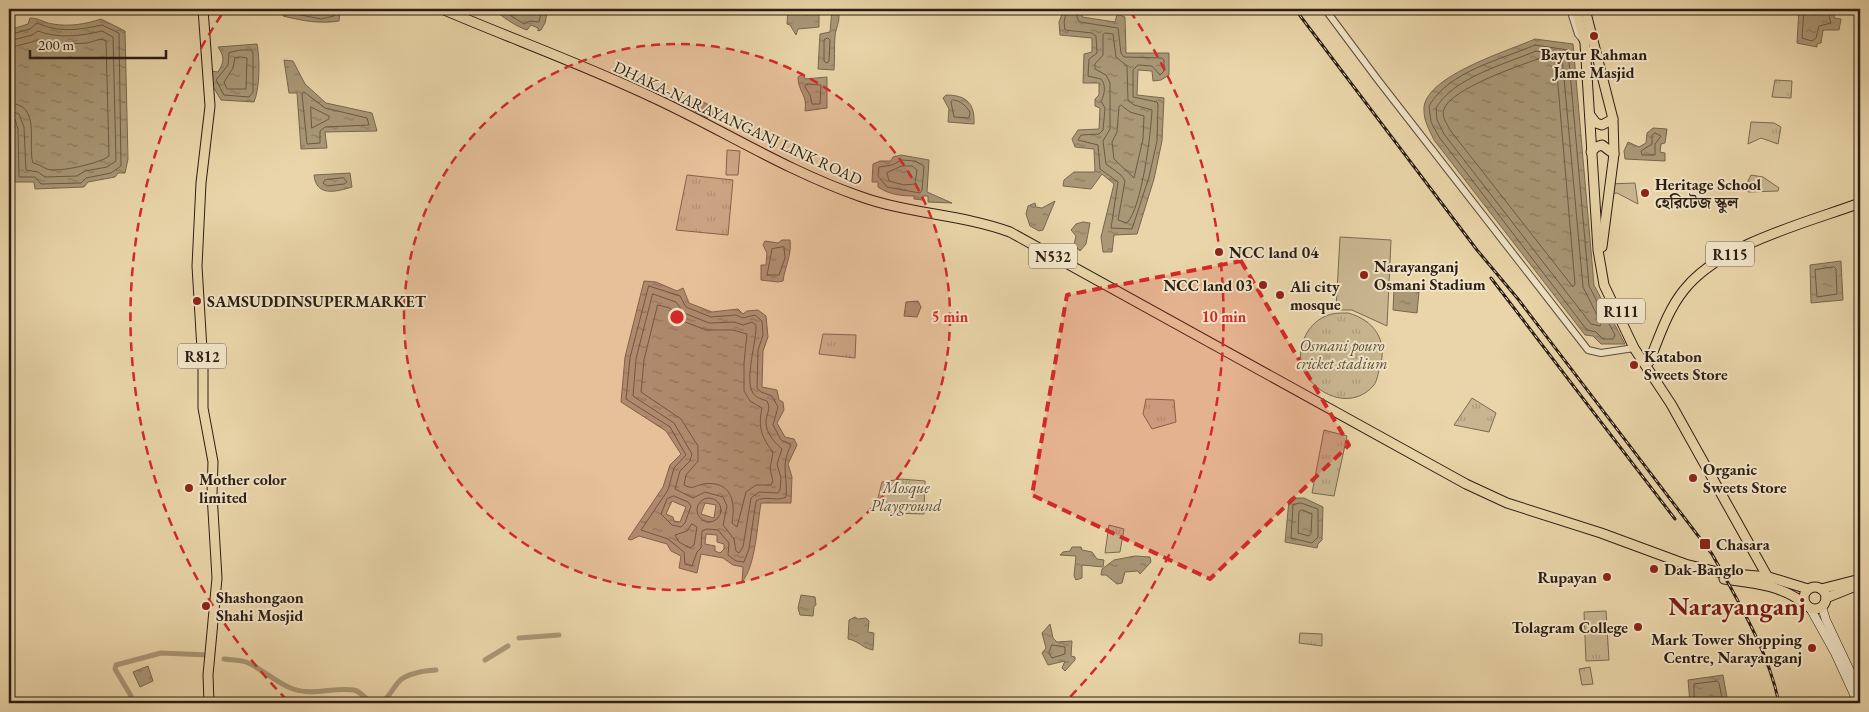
<svg xmlns="http://www.w3.org/2000/svg" width="1869" height="712" viewBox="0 0 1869 712" font-family="'EB Garamond','Noto Serif Bengali',serif">
<defs>
<pattern id="grass-tufts" width="24" height="20" patternUnits="userSpaceOnUse" patternTransform="scale(1.25)"><rect width="24" height="20" fill="#c9b690"/><path d="M3 7l-1-3M5 7V3M7 7l1-3M15 17l-1-3M17 17v-4M19 17l1-3" fill="none" stroke="#ad9c7b"/></pattern>
<pattern id="water-ripples" width="26" height="14" patternUnits="userSpaceOnUse" patternTransform="scale(1.25)"><rect width="26" height="14" fill="#a99776"/><path d="M2 4q2-2 4 0t4 0M15 11q2-2 4 0t4 0" fill="none" stroke="#8a7b60"/></pattern>
</defs>
<rect width="100%" height="100%" fill="#e9d5a9"/>
<filter id="stains"><feTurbulence type="fractalNoise" baseFrequency=".004" numOctaves="4"/><feColorMatrix values="0 0 0 0 .2 0 0 0 0 .09 0 0 0 0 .02 0 0 0 .5 -.17"/></filter>
<radialGradient id="worn" r=".72"><stop offset=".6" stop-color="#630" stop-opacity="0"/><stop offset="1" stop-color="#630" stop-opacity=".3"/></radialGradient>
<g fill="url(#grass-tufts)" stroke="#7a6a52">
<polygon points="1775,80 1792,81 1791,98 1772,97"/>
<polygon points="1751,122 1774,123 1781,127 1778,144 1761,138 1748,144"/>
<polygon points="687,175 733,180 728,235 676,230"/>
<polygon points="1751,175 1763,177 1779,188 1778,191 1748,192 1747,183"/>
<polygon points="1635,183 1638,204 1617,193 1607,194 1607,184"/>
<path d="M 1348,313 C 1374,320 1388,340 1380,367 C 1378,373 1377,381 1374,385 C 1354,409 1321,398 1306,375 C 1294,357 1303,328 1322,318 C 1330,313 1338,313 1348,313 Z"/>
<polygon points="823,334 856,335 855,358 819,354"/>
<polygon points="1472,398 1496,413 1489,432 1454,425"/>
<polygon points="1146,399 1174,400 1176,422 1152,429 1143,414"/>
<polygon points="1324,430 1347,436 1334,496 1312,493"/>
<polygon points="901,479 925,481 924,514 891,513 892,505 878,498 882,482"/>
<polygon points="1109,525 1124,529 1120,552 1105,553"/>
<polygon points="1606,611 1609,660 1586,661 1584,612"/>
<polygon points="1300,633 1322,634 1322,646 1299,643"/>
<polygon points="1590,667 1593,684 1582,685 1579,669"/>
</g>
<g fill="#c9b690" stroke="#7a6a52">
<polygon points="727,150 740,151 738,175 726,175"/>
<polygon points="1340,237 1391,240 1387,326 1352,310 1336,310"/>
</g>
<g fill="url(#water-ripples)" stroke="#77674f" fill-rule="evenodd">
<path d="M 284,9 L 340,9 L 339,21 C 320,24 303,21 283,16 Z"/>
<path d="M 495,9 L 548,9 L 545,23 L 541,30 L 538,31 L 538,28 L 531,25 L 527,30 C 519,28 498,15 495,9 Z"/>
<polygon points="788,9 819,9 819,27 798,29 796,35 790,25 787,24"/>
<path d="M 832,9 L 837,9 C 842,19 836,26 835,36 C 834,48 835,59 834,70 L 818,69 L 820,34 L 830,32 Z"/>
<polygon points="1064,9 1083,9 1082,17 1115,22 1117,14 1125,17 1126,53 1169,53 1169,75 1161,80 1153,81 1152,71 1138,70 1137,95 1164,98 1162,141 1154,179 1137,234 1114,235 1112,252 1103,252 1101,237 1114,184 1102,174 1091,189 1063,186 1064,180 1074,172 1095,172 1094,149 1075,147 1072,139 1078,130 1099,129 1100,108 1095,106 1095,99 1099,95 1099,83 1083,83 1084,54 1092,52 1092,38 1060,35 1059,22"/>
<polygon points="1799,9 1844,9 1844,11 1835,12 1834,18 1841,19 1839,30 1823,30 1821,43 1817,44 1817,47 1797,43"/>
<path d="M 30,18 C 40,18 44,23 53,24 C 69,27 86,24 101,19 L 125,31 L 128,159 L 125,173 L 118,173 L 115,177 L 88,182 L 84,187 L 35,189 L 34,182 L 13,182 L 13,129 L 9,120 L 9,30 L 28,24 Z"/>
<path d="M 1535,39 L 1573,44 L 1594,285 L 1625,344 L 1601,344 L 1593,336 L 1585,335 L 1434,140 C 1429,129 1423,120 1424,107 C 1428,75 1508,51 1535,39 Z"/>
<path d="M 257,44 C 260,59 260,88 254,102 L 221,100 L 212,85 L 211,71 L 218,72 C 224,62 225,57 218,47 Z"/>
<polygon points="284,60 293,61 305,84 326,103 372,113 377,131 325,132 327,148 301,149 297,93 289,93"/>
<path d="M 801,75 L 804,76 L 805,79 L 827,77 L 827,108 L 805,111 C 808,95 798,92 798,77 Z"/>
<path d="M 946,95 C 967,95 975,104 974,124 L 948,122 L 949,109 L 943,98 Z"/>
<polygon points="693,102 703,102 711,106 713,115 707,118 690,108"/>
<polygon points="1653,128 1667,129 1665,143 1661,144 1660,152 1665,153 1665,161 1625,159 1624,151 1628,142 1639,147 1646,143 1647,133"/>
<path d="M 901,155 L 929,160 L 927,192 L 952,203 L 928,202 L 928,196 L 923,196 L 923,200 L 914,199 L 914,196 C 902,196 890,195 878,187 L 878,182 L 872,182 L 873,164 L 880,161 L 891,161 L 893,157 Z"/>
<path d="M 350,173 L 352,187 C 336,192 316,197 314,175 Z"/>
<polygon points="1055,201 1043,230 1039,231 1030,226 1026,214 1028,206 1035,203 1036,207 1042,208"/>
<polygon points="1083,222 1090,223 1086,244 1080,251 1074,245 1076,236 1071,230 1076,224"/>
<path d="M 782,240 L 790,240 C 792,255 785,266 783,281 L 778,282 L 761,280 L 761,265 L 766,265 L 767,253 L 763,245 L 765,241 L 778,243 Z"/>
<polygon points="1841,261 1843,300 1811,303 1810,265"/>
<path d="M 644,281 L 656,282 L 677,291 L 683,288 L 689,303 L 712,312 L 738,309 L 743,314 L 747,311 L 758,310 L 766,316 L 768,337 L 763,351 L 762,387 L 777,390 L 779,400 L 783,402 L 784,410 L 777,423 L 785,437 L 794,439 L 797,445 L 788,464 L 792,477 L 791,503 L 761,503 C 757,525 756,565 742,582 L 743,567 L 733,565 L 723,558 L 701,554 L 697,573 L 679,568 L 681,556 L 671,551 L 667,544 L 639,536 L 631,540 L 628,539 L 663,487 L 670,465 L 681,454 L 666,431 L 621,402 L 625,357 ZM 672,501 L 686,507 L 680,522 L 674,521 L 673,517 L 666,514 ZM 705,503 L 716,505 L 714,518 L 701,514 ZM 706,534 L 717,535 L 717,542 L 724,544 L 724,549 L 720,553 L 715,551 L 715,546 L 705,544 Z"/>
<polygon points="1394,290 1419,292 1417,313 1393,310"/>
<polygon points="918,301 921,307 917,317 904,316 906,302"/>
<polygon points="1291,498 1304,498 1323,507 1322,540 1318,544 1317,548 1285,542 1289,500"/>
<polygon points="1072,547 1081,547 1082,550 1092,552 1097,559 1104,560 1103,567 1082,565 1082,578 1076,580 1074,576 1076,556 1060,555 1063,552 1070,551"/>
<polygon points="1135,556 1150,557 1151,562 1140,574 1138,571 1125,572 1122,583 1117,584 1106,575 1101,575 1102,569 1114,560"/>
<polygon points="801,595 815,597 816,605 814,606 813,616 800,615 798,608"/>
<path d="M 855,617 L 858,619 L 866,618 L 869,621 L 868,632 L 874,633 L 873,650 C 862,648 859,641 848,639 L 849,620 Z"/>
<polygon points="1050,624 1053,638 1057,642 1072,641 1071,656 1075,657 1075,660 1065,671 1062,668 1065,661 1048,665 1042,653 1046,648 1042,633"/>
<polygon points="148,666 153,681 140,687 133,672"/>
<polygon points="1723,675 1728,703 1690,703 1688,680"/>
</g>
<g fill="none" stroke-linecap="round" stroke-linejoin="round">
<g stroke="#6a5a45" stroke-width="1">
<polyline points="289,9 291,13 321,19 334,16 335,9"/>
<polyline points="500,9 524,24 530,21 539,22 542,9"/>
<path d="M 1067,9 L 1064,22 L 1065,30 L 1092,33 L 1096,36 L 1097,53 L 1089,59 L 1088,76 L 1101,79 C 1106,84 1105,95 1101,101 L 1105,108 L 1103,130 L 1099,134 L 1081,135 L 1078,140 L 1098,145 L 1100,169 L 1118,182 L 1111,228 L 1132,229 L 1149,177 L 1157,141 L 1158,105 L 1157,102 L 1133,97 L 1133,70 L 1138,65 L 1152,66 L 1160,75 L 1164,71 L 1164,60 L 1162,58 L 1124,57 L 1121,53 L 1118,28 L 1080,22 L 1077,18 L 1078,9"/>
<polyline points="1804,9 1802,38 1812,41 1816,38 1819,26 1831,23 1829,16 1832,9"/>
<path d="M 1105,33 L 1113,34 L 1116,57 L 1127,66 L 1128,100 L 1134,105 L 1152,110 C 1151,133 1142,207 1127,223 L 1118,220 L 1125,181 L 1121,175 L 1106,164 L 1103,141 L 1110,129 L 1110,83 L 1106,75 L 1095,69 L 1095,64 L 1103,55 L 1103,35 Z"/>
<path d="M 9,35 L 30,29 L 37,23 C 60,33 78,30 102,25 L 119,33 L 121,166 L 111,173 L 86,178 L 81,183 L 41,184 L 35,177 L 19,177 L 18,129 L 15,119 L 9,117"/>
<polygon points="828,38 830,40 829,61 827,63 824,61 824,40"/>
<path d="M 9,41 L 32,35 L 38,31 C 58,39 81,36 102,31 L 113,37 L 116,161 L 107,167 L 85,171 L 77,176 L 45,177 L 38,172 L 26,170 L 24,127 L 19,114 L 9,110"/>
<path d="M 1535,45 L 1568,50 L 1589,286 L 1615,335 L 1613,339 L 1603,339 L 1596,332 L 1587,330 L 1439,137 L 1431,122 L 1429,106 C 1449,71 1500,60 1535,45 Z"/>
<path d="M 9,48 L 39,40 L 64,44 L 87,43 L 101,39 L 106,41 L 109,156 C 101,163 58,173 47,169 C 42,167 39,164 33,163 C 27,144 42,104 9,103"/>
<polygon points="240,50 251,50 253,52 253,92 249,97 224,95 216,80 228,65 229,53"/>
<path d="M 1536,51 L 1562,56 L 1583,287 L 1601,323 L 1600,326 L 1591,324 L 1444,134 L 1437,120 L 1436,108 C 1453,78 1505,64 1536,51 Z"/>
<polygon points="241,57 247,58 246,89 227,89 224,82 233,68 235,58"/>
<path d="M 1538,59 L 1556,62 L 1575,284 L 1573,287 L 1450,130 C 1447,124 1441,116 1444,109 C 1451,89 1518,66 1538,59 Z"/>
<polygon points="807,84 821,85 820,104 812,104 810,95 805,87"/>
<polygon points="304,92 325,108 367,118 369,125 325,127 320,131 320,143 307,144 302,94"/>
<path d="M 953,100 C 960,100 966,106 970,112 L 969,118 L 954,117 L 951,102 Z"/>
<polygon points="1121,105 1130,112 1144,116 1143,139 1134,178 1114,159 1112,142 1117,132 1119,107"/>
<polygon points="311,107 329,116 329,119 312,128"/>
<polygon points="1655,133 1661,136 1655,144 1655,155 1642,155 1641,151 1652,144 1652,136"/>
<polygon points="902,160 915,161 924,166 922,190 920,193 887,187 878,176 879,167 892,165"/>
<polygon points="902,166 912,166 917,170 915,184 904,185 889,181 887,173"/>
<polygon points="344,178 347,182 344,184 327,186 323,183 325,180"/>
<polygon points="784,247 785,258 779,275 767,275 772,249"/>
<polygon points="1834,267 1836,269 1837,294 1817,297 1815,270"/>
<path d="M 649,286 L 680,296 L 686,307 L 711,317 L 736,315 L 743,318 L 755,315 L 762,321 L 763,335 L 758,350 L 757,388 L 761,392 L 772,396 L 778,407 L 773,425 L 781,440 L 791,445 C 780,467 788,475 786,497 C 777,502 765,495 756,501 L 749,549 L 744,562 L 736,561 L 728,555 L 729,543 L 718,530 L 707,529 L 702,531 L 701,548 L 697,552 L 692,566 L 685,564 L 684,552 L 668,539 L 641,530 L 668,490 L 674,468 L 686,455 L 670,427 L 626,399 L 630,358 Z"/>
<path d="M 653,294 L 676,302 L 684,313 L 709,323 L 734,322 L 743,325 L 752,322 L 756,325 C 757,340 744,380 753,393 C 756,398 762,399 767,401 C 771,409 767,412 766,421 C 765,432 775,443 782,449 L 777,464 L 781,478 L 780,490 L 778,493 L 759,492 L 751,498 L 743,547 L 739,553 L 736,551 L 734,539 L 723,525 L 727,506 L 723,497 L 705,492 L 693,498 L 675,489 L 680,471 L 690,461 L 692,454 L 674,423 L 633,396 L 636,359 Z"/>
<path d="M 658,305 L 670,308 L 680,320 L 706,330 L 733,330 L 747,334 L 744,363 L 744,391 L 750,401 L 762,408 C 758,426 761,437 773,452 L 770,469 L 773,481 L 771,485 L 756,485 L 746,492 L 737,527 L 732,523 C 736,501 731,480 703,484 C 694,486 693,490 684,485 L 686,475 L 698,461 L 698,446 L 681,419 L 641,392 L 644,360 Z"/>
<polygon points="674,496 688,502 691,506 685,523 681,527 672,525 661,514 667,499"/>
<circle cx="709" cy="510" r="12"/>
<polygon points="1301,503 1318,509 1318,537 1312,543 1291,538 1293,505"/>
<polygon points="1302,510 1312,514 1311,533 1309,536 1298,533 1299,512"/>
<polygon points="692,524 697,527 694,545 690,548 679,542 675,535 687,531"/>
<polygon points="1052,645 1065,647 1065,654 1052,658 1049,653"/>
<polyline points="1694,703 1694,684 1717,681 1719,683 1723,703"/>
</g>
<g stroke="#a99776" stroke-width="5">
<polyline points="519,638 559,635"/>
<path d="M 224,659 C 231,660 240,660 246,662 C 263,669 276,683 293,689 C 313,696 334,687 354,690 C 363,692 367,703 376,703 C 390,702 393,684 403,678 C 413,672 425,671 436,670"/>
<polyline points="485,660 508,646"/>
<polyline points="131,696 115,669 116,665 161,653 209,655"/>
<polyline points="136,701 138,703"/>
</g>
<g stroke="#5b4c39" stroke-width="8">
<g id="tertiary">
<polyline points="1325,9 1378,80 1588,350 1601,353 1634,348"/>
<polyline points="1570,9 1578,34 1583,40"/>
</g>
</g>
<g stroke="#2c1e14" stroke-width="9">
<g id="secondary">
<polyline points="1822,607 1826,620 1860,692"/>
<polyline points="1810,608 1835,653 1858,703"/>
</g>
</g>
<g stroke="#2c1e14" stroke-width="11">
<g id="primary">
<polyline points="203,9 210,106 201,183 197,266 203,366 203,408 213,462 212,494 217,578 208,675 209,703"/>
<polyline points="1576,9 1585,43 1598,250 1604,285 1634,348 1671,404 1771,583"/>
<polyline points="1585,9 1613,119 1614,154 1602,247"/>
<polyline points="1590,115 1596,123 1602,125 1613,119"/>
<polyline points="1591,152 1596,147 1602,145 1614,154"/>
<path d="M 1649,362 C 1659,338 1667,311 1684,290 C 1720,244 1806,223 1860,203"/>
<polyline points="1821,589 1860,579"/>
<polyline points="1826,598 1858,585"/>
</g>
</g>
<g stroke="#2c1e14" stroke-width="11">
<g id="trunk">
<path d="M 442,9 C 512,39 585,65 654,98 C 723,130 787,171 859,196 C 908,214 961,214 1010,232 L 1466,484 L 1507,503 L 1601,533 L 1685,564 L 1722,573 L 1769,577 L 1808,589"/>
<path d="M 1724,579 C 1754,583 1781,585 1805,604"/>
<circle cx="1815" cy="598" r="11"/>
</g>
</g>
<use href="#tertiary" stroke="#f1e4c7" stroke-width="6"/>
<use href="#secondary" stroke="#f1e4c7" stroke-width="8"/>
<use href="#primary" stroke="#e9d5a9" stroke-width="9"/>
<use href="#trunk" stroke="#e9d5a9" stroke-width="9"/>
<g stroke="#2c1e14" stroke-width="3">
<g id="rail">
<path d="M 1295,9 L 1477,250 L 1518,299 L 1712,554 C 1738,601 1768,650 1779,703"/>
<polyline points="1491,278 1675,519"/>
</g>
</g>
<use href="#rail" stroke="#f1e4c7" stroke-width="1" stroke-dasharray="4" stroke-linecap="butt"/>
</g>
<path fill="#d62828" fill-opacity="0.2" stroke="#d62828" stroke-width="4" stroke-dasharray="10 6" stroke-linejoin="round" d="M 1241,261 L 1349,445 L 1210,579 L 1032,495 L 1067,295 Z"/>
<circle cx="677" cy="317" r="273" fill="#d62828" fill-opacity=".12"/>
<g fill="none" stroke="#d62828" stroke-width="2.5" stroke-dasharray="9 6">
<circle cx="677" cy="317" r="273"/>
<path d="M287 700A547 547 0 0 1 224 11M1130 11A547 547 0 0 1 1067 700"/>
</g>
<g fill="#8f2418" stroke="#f1e4c7" stroke-width="2">
<circle cx="1594" cy="36" r="5"/>
<circle cx="1645" cy="193" r="5"/>
<circle cx="1219" cy="252" r="5"/>
<circle cx="1364" cy="275" r="5"/>
<circle cx="1263" cy="285" r="5"/>
<circle cx="1280" cy="295" r="5"/>
<circle cx="197" cy="301" r="5"/>
<circle cx="1634" cy="365" r="5"/>
<circle cx="1693" cy="478" r="5"/>
<circle cx="189" cy="488" r="5"/>
<rect x="1699" y="538" width="12" height="12" rx="2.5"/>
<circle cx="1654" cy="569" r="5"/>
<circle cx="1607" cy="577" r="5"/>
<circle cx="206" cy="606" r="5"/>
<circle cx="1638" cy="627" r="5"/>
<circle cx="1812" cy="648" r="5"/>
</g>
<g text-anchor="middle" dominant-baseline="central" stroke-width="4" stroke-linejoin="round" paint-order="stroke">
<g fill="#f1e4c7" stroke="#67594a" stroke-width="1">
<rect x="1706" y="241.5" width="48" height="25" rx="4"/>
<rect x="1029" y="243.5" width="48" height="25" rx="4"/>
<rect x="1597" y="298.5" width="48" height="25" rx="4"/>
<rect x="178" y="343.5" width="48" height="25" rx="4"/>
</g>
<g font-size="15" font-weight="bold" fill="#2c1e14">
<text x="1730" y="254">R115</text>
<text x="1053" y="256">N532</text>
<text x="1621" y="311">R111</text>
<text x="202" y="356">R812</text>
</g>
<g font-size="16" font-weight="bold" fill="#2c1e14" stroke="#f1e4c7" text-anchor="start">
<text x="1594" y="54" text-anchor="middle">Baytur Rahman<tspan x="1594" dy="18">Jame Masjid</tspan></text>
<text x="1655" y="184">Heritage School<tspan x="1655" dy="18">হেরিটেজ স্কুল</tspan></text>
<text x="1229" y="252">NCC land 04</text>
<text x="1374" y="266">Narayanganj<tspan x="1374" dy="18">Osmani Stadium</tspan></text>
<text x="1253" y="285" text-anchor="end">NCC land 03</text>
<text x="1290" y="286">Ali city<tspan x="1290" dy="18">mosque</tspan></text>
<text x="207" y="301">SAMSUDDINSUPERMARKET</text>
<text x="1644" y="356">Katabon<tspan x="1644" dy="18">Sweets Store</tspan></text>
<text x="1703" y="469">Organic<tspan x="1703" dy="18">Sweets Store</tspan></text>
<text x="199" y="479">Mother color<tspan x="199" dy="18">limited</tspan></text>
<text x="1716" y="544">Chasara</text>
<text x="1664" y="569">Dak-Banglo</text>
<text x="1597" y="577" text-anchor="end">Rupayan</text>
<text x="216" y="597">Shashongaon<tspan x="216" dy="18">Shahi Mosjid</tspan></text>
<text x="1628" y="627" text-anchor="end">Tolagram College</text>
<text x="1802" y="639" text-anchor="end">Mark Tower Shopping<tspan x="1802" dy="18">Centre, Narayanganj</tspan></text>
</g>
<g font-size="16" fill="#2c1e14" stroke="#f1e4c7">
<text transform="translate(738 123) rotate(25)">DHAKA-NARAYANGANJ LINK ROAD</text>
</g>
<g font-size="16" font-style="italic" fill="#5b4c39" stroke="#f1e4c7">
<text x="1342" y="345">Osmani pouro<tspan x="1342" dy="18">cricket stadium</tspan></text>
<text x="906" y="487">Mosque<tspan x="906" dy="18">Playground</tspan></text>
</g>
<g font-size="26" font-weight="bold" fill="#7a1f14" stroke="#f1e4c7">
<text x="1737" y="606">Narayanganj</text>
</g>
</g>
<circle cx="677" cy="317" r="8" fill="#d62828" stroke="#f1e4c7" stroke-width="2.5"/>
<g font-size="15" text-anchor="middle" font-weight="bold" fill="#d62828" stroke="#f1e4c7" stroke-width="4" stroke-linejoin="round" paint-order="stroke">
<text x="950" y="322">5 min</text>
<text x="1224" y="322">10 min</text>
</g>
<rect width="1869" height="712" fill="none" stroke="#e9d5a9" stroke-width="30"/>
<rect x="10" y="10" width="1849" height="692" fill="none" stroke="#2c1e14" stroke-width="2.5"/>
<rect x="15" y="15" width="1839" height="682" fill="none" stroke="#2c1e14"/>
<path d="M30 50v8h136v-8" fill="none" stroke="#2c1e14" stroke-width="2.5"/>
<text x="38" y="50" font-size="15" fill="#2c1e14" stroke="#f1e4c7" stroke-width="4" paint-order="stroke">200 m</text>
<rect width="100%" height="100%" filter="url(#stains)"/>
<rect width="100%" height="100%" fill="url(#worn)"/>
</svg>
